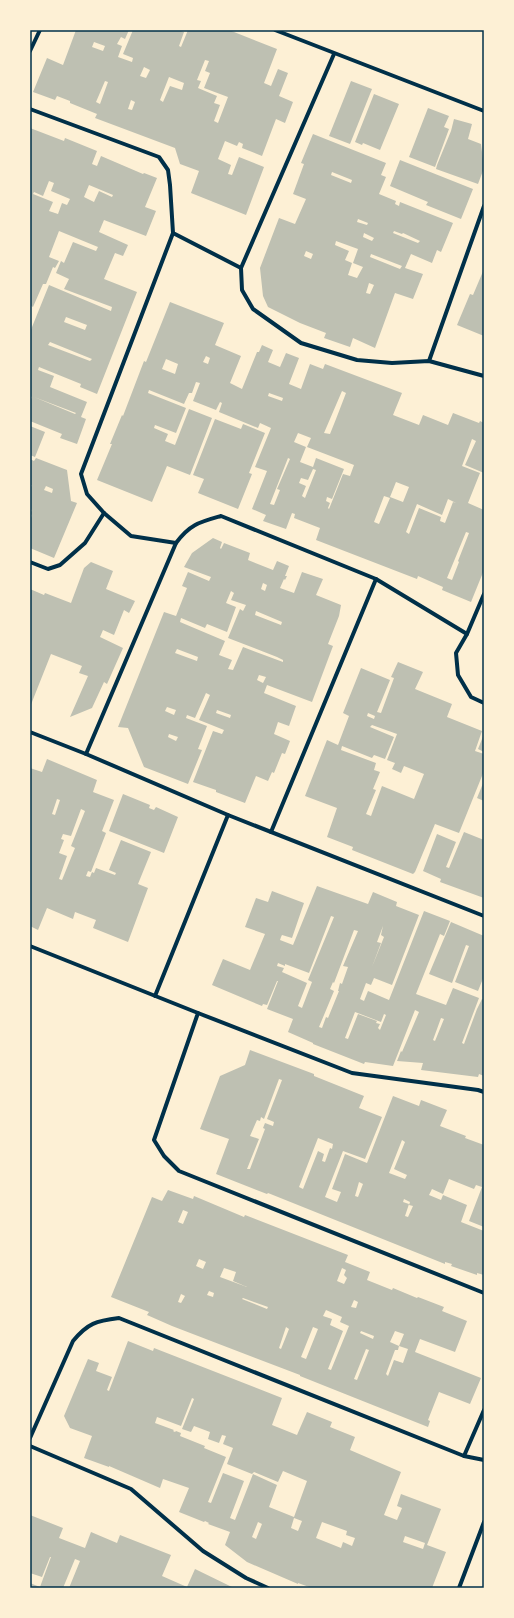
<svg xmlns="http://www.w3.org/2000/svg" width="514" height="1618" viewBox="0 0 514 1618" font-family="'Alegreya Sans',sans-serif">
<rect width="100%" height="100%" fill="#fdf0d5"/>
<g fill="#bec0b2" fill-rule="evenodd">
<path d="M 76,30 L 129,30 L 125,39 L 121,37 L 117,44 L 122,46 L 118,57 L 132,62 L 133,58 L 123,54 L 133,30 L 178,30 L 184,32 L 179,46 L 181,47 L 188,30 L 229,30 L 277,49 L 264,83 L 271,86 L 278,69 L 288,73 L 279,96 L 293,102 L 285,123 L 276,119 L 262,156 L 242,148 L 243,144 L 239,142 L 237,146 L 225,141 L 218,159 L 231,165 L 228,174 L 232,175 L 239,157 L 264,167 L 246,215 L 191,193 L 199,171 L 180,164 L 175,148 L 95,118 L 97,114 L 70,103 L 70,101 L 57,96 L 55,100 L 33,92 L 47,58 L 63,65 ZM 94,42 L 105,46 L 103,51 L 92,47 ZM 205,60 L 209,61 L 205,71 L 210,73 L 204,88 L 228,97 L 218,123 L 214,121 L 220,105 L 214,103 L 217,96 L 198,88 L 201,81 L 197,80 ZM 144,67 L 150,70 L 146,78 L 140,76 ZM 169,77 L 184,83 L 182,90 L 170,86 L 163,102 L 160,100 ZM 105,81 L 108,82 L 100,104 L 96,102 ZM 131,100 L 135,102 L 132,110 L 128,109 Z"/>
<polygon points="351,81 372,89 350,144 329,136"/>
<polygon points="374,94 399,104 380,150 363,143 362,145 355,142"/>
<polygon points="428,108 449,116 444,127 449,129 435,167 409,157"/>
<polygon points="454,119 472,124 468,139 481,144 484,168 478,184 436,169 437,165 451,131"/>
<path d="M 30,128 L 64,141 L 65,138 L 97,151 L 92,164 L 97,166 L 101,156 L 143,174 L 144,173 L 157,178 L 145,207 L 156,211 L 146,236 L 104,220 L 99,232 L 128,245 L 123,256 L 115,253 L 104,279 L 137,292 L 97,394 L 80,387 L 81,384 L 39,367 L 38,370 L 54,376 L 50,387 L 87,402 L 81,417 L 86,419 L 77,444 L 60,438 L 62,434 L 30,421 L 30,402 L 32,397 L 30,396 L 30,332 L 49,285 L 111,311 L 112,307 L 64,289 L 69,279 L 56,273 L 61,261 L 64,263 L 73,242 L 96,251 L 98,247 L 59,231 L 49,257 L 59,261 L 55,268 L 53,267 L 46,284 L 43,284 L 33,307 L 30,305 ZM 49,181 L 54,183 L 51,191 L 70,199 L 67,205 L 62,203 L 58,214 L 49,211 L 53,202 L 33,194 L 34,192 L 43,196 ZM 89,185 L 113,195 L 112,197 L 99,191 L 94,202 L 84,197 ZM 66,317 L 87,325 L 85,330 L 64,322 ZM 50,342 L 92,359 L 90,361 L 48,345 ZM 34,397 L 76,413 L 75,414 Z"/>
<path d="M 313,134 L 386,163 L 381,175 L 386,177 L 379,194 L 396,201 L 395,204 L 399,206 L 400,202 L 453,223 L 441,252 L 437,250 L 432,263 L 411,254 L 405,268 L 423,274 L 413,299 L 395,293 L 375,348 L 353,338 L 350,347 L 324,338 L 326,333 L 300,323 L 268,307 L 263,296 L 260,268 L 279,218 L 295,224 L 306,199 L 293,194 L 304,164 L 301,163 ZM 332,172 L 352,180 L 351,183 L 331,175 ZM 358,219 L 368,223 L 367,225 L 357,222 ZM 394,231 L 402,234 L 403,233 L 420,241 L 418,243 L 393,233 ZM 364,233 L 374,238 L 372,241 L 363,237 ZM 336,241 L 358,249 L 353,263 L 363,267 L 357,278 L 348,275 L 352,263 L 345,260 L 349,251 L 335,245 ZM 306,251 L 313,254 L 311,259 L 304,256 ZM 371,254 L 402,266 L 400,269 L 370,257 ZM 369,283 L 374,285 L 370,294 L 366,293 Z"/>
<polygon points="400,160 473,189 461,219 426,205 428,202 390,186"/>
<polygon points="484,269 484,336 457,325 470,294 473,295"/>
<path d="M 170,302 L 224,323 L 215,345 L 241,356 L 230,383 L 242,389 L 257,352 L 259,352 L 262,345 L 273,350 L 268,362 L 280,367 L 286,353 L 299,358 L 289,384 L 301,389 L 310,364 L 323,369 L 325,364 L 402,393 L 393,415 L 419,425 L 423,415 L 448,425 L 453,413 L 479,423 L 480,421 L 484,423 L 484,473 L 465,465 L 476,441 L 472,439 L 462,466 L 480,473 L 468,503 L 484,510 L 484,570 L 471,602 L 442,590 L 443,587 L 418,576 L 417,579 L 316,540 L 320,528 L 294,518 L 295,514 L 292,513 L 286,529 L 263,521 L 266,515 L 252,509 L 267,471 L 255,467 L 271,428 L 260,423 L 258,428 L 219,412 L 222,403 L 220,402 L 216,410 L 193,401 L 200,383 L 196,382 L 192,393 L 189,393 L 184,404 L 149,390 L 148,393 L 186,408 L 176,433 L 155,425 L 154,428 L 168,434 L 165,441 L 175,445 L 189,409 L 212,418 L 190,475 L 167,466 L 152,502 L 97,480 L 112,444 L 110,444 L 122,415 L 123,416 L 144,361 L 146,362 ZM 206,356 L 210,358 L 208,364 L 203,362 ZM 166,359 L 178,364 L 175,374 L 162,369 ZM 342,391 L 346,393 L 336,419 L 330,434 L 324,433 ZM 269,393 L 283,398 L 282,401 L 268,396 ZM 298,433 L 311,438 L 307,447 L 354,465 L 350,476 L 343,474 L 329,509 L 328,508 L 330,503 L 326,501 L 327,497 L 332,499 L 344,469 L 316,458 L 313,467 L 300,462 L 306,447 L 294,442 ZM 288,458 L 290,459 L 277,489 L 280,490 L 274,505 L 270,504 ZM 313,469 L 316,470 L 305,498 L 302,496 L 306,486 L 299,483 L 301,478 L 308,480 ZM 396,482 L 409,487 L 403,502 L 390,497 ZM 384,496 L 390,498 L 379,524 L 374,522 ZM 448,499 L 456,503 L 453,502 L 445,523 L 440,521 L 441,517 L 419,508 L 409,534 L 406,532 L 417,504 L 442,515 ZM 466,532 L 469,533 L 458,561 L 459,562 L 452,580 L 447,578 Z"/>
<polygon points="215,419 241,429 243,424 265,433 249,473 252,474 238,509 198,493 204,479 193,475"/>
<polygon points="30,426 45,432 35,457 30,455"/>
<path d="M 36,458 L 67,470 L 71,501 L 77,503 L 54,558 L 30,548 L 30,521 L 32,515 L 30,514 L 32,510 L 30,509 L 30,489 L 32,485 L 30,485 L 30,459 L 34,461 ZM 46,486 L 53,489 L 52,493 L 44,490 Z"/>
<path d="M 213,538 L 222,542 L 220,548 L 221,549 L 224,543 L 250,553 L 248,560 L 273,570 L 277,561 L 289,566 L 285,576 L 287,576 L 285,580 L 284,579 L 280,588 L 294,593 L 302,572 L 323,579 L 316,595 L 341,605 L 339,616 L 328,644 L 333,646 L 312,702 L 267,685 L 264,693 L 296,706 L 289,726 L 278,722 L 274,734 L 290,741 L 285,754 L 282,753 L 274,773 L 272,772 L 268,781 L 256,776 L 245,803 L 216,792 L 216,790 L 193,782 L 213,731 L 222,734 L 224,730 L 199,720 L 210,695 L 206,693 L 195,718 L 187,715 L 186,718 L 207,726 L 198,749 L 202,750 L 188,784 L 144,767 L 128,728 L 118,727 L 164,612 L 176,616 L 187,588 L 182,586 L 188,572 L 209,581 L 211,577 L 184,567 L 192,553 ZM 263,583 L 267,585 L 265,591 L 261,589 ZM 231,591 L 234,593 L 231,600 L 246,605 L 243,611 L 240,609 L 228,638 L 277,657 L 283,660 L 283,662 L 243,647 L 233,670 L 228,669 L 232,660 L 219,655 L 225,641 L 180,622 L 181,618 L 205,628 L 207,624 L 227,632 L 236,607 L 226,603 ZM 256,611 L 282,622 L 281,625 L 255,615 ZM 177,649 L 198,657 L 197,661 L 175,653 ZM 259,675 L 266,677 L 263,683 L 257,680 ZM 167,707 L 176,710 L 174,715 L 165,711 ZM 217,710 L 231,715 L 230,718 L 216,713 ZM 169,734 L 178,737 L 176,741 L 168,737 Z"/>
<polygon points="91,562 113,571 106,589 135,601 129,613 124,610 114,635 103,630 100,637 123,648 107,684 104,682 92,708 70,717 88,676 79,673 82,666 51,654 30,707 30,589 44,595 45,593 71,603 84,568"/>
<path d="M 398,662 L 423,672 L 415,689 L 452,704 L 447,717 L 482,731 L 475,751 L 484,754 L 484,771 L 459,833 L 435,824 L 415,872 L 413,874 L 352,850 L 353,847 L 327,837 L 337,808 L 305,796 L 327,740 L 338,745 L 349,716 L 343,713 L 361,668 L 390,680 L 377,712 L 381,713 L 394,678 L 391,677 ZM 368,713 L 375,716 L 374,719 L 367,716 ZM 372,725 L 397,734 L 387,760 L 395,763 L 392,769 L 401,773 L 404,766 L 424,774 L 414,799 L 382,786 L 371,816 L 366,814 L 376,790 L 373,789 L 380,772 L 374,770 L 376,763 L 341,750 L 342,746 L 372,758 L 374,755 L 385,759 L 394,737 L 370,727 Z"/>
<polygon points="484,734 484,752 478,749"/>
<path d="M 47,759 L 97,780 L 93,792 L 114,800 L 102,831 L 106,833 L 91,872 L 88,871 L 86,876 L 90,877 L 92,872 L 94,873 L 96,868 L 115,875 L 116,873 L 109,870 L 121,840 L 151,852 L 138,884 L 148,888 L 128,942 L 93,928 L 96,920 L 75,912 L 73,919 L 47,908 L 38,930 L 30,926 L 30,768 L 42,772 ZM 57,799 L 60,800 L 55,815 L 52,814 ZM 81,809 L 85,811 L 71,846 L 75,848 L 62,880 L 59,879 L 67,856 L 59,853 L 64,840 L 61,839 L 63,834 L 71,836 Z"/>
<polygon points="484,781 484,801 477,798"/>
<polygon points="123,794 150,805 149,808 154,810 156,807 178,817 164,853 109,831"/>
<polygon points="464,832 484,840 484,898 440,882 441,879 423,871 437,834 456,842 446,867 449,868"/>
<path d="M 317,886 L 368,904 L 373,892 L 397,902 L 396,906 L 419,915 L 392,985 L 374,978 L 371,985 L 366,983 L 360,999 L 364,1001 L 368,991 L 389,1000 L 424,911 L 450,921 L 444,936 L 440,934 L 416,994 L 446,1005 L 453,988 L 479,998 L 462,1043 L 464,1044 L 477,1009 L 482,999 L 484,1000 L 484,1076 L 479,1074 L 478,1077 L 421,1070 L 423,1063 L 397,1061 L 401,1051 L 402,1052 L 419,1012 L 415,1010 L 393,1066 L 365,1062 L 364,1064 L 313,1044 L 313,1043 L 288,1032 L 293,1019 L 267,1009 L 278,981 L 277,981 L 267,1005 L 263,1004 L 262,1006 L 212,985 L 223,959 L 250,970 L 265,934 L 245,927 L 256,898 L 268,902 L 272,891 L 304,903 L 292,938 L 282,935 L 281,937 L 280,940 L 293,945 ZM 331,916 L 334,917 L 308,980 L 312,982 L 302,1008 L 298,1006 L 307,983 L 282,972 L 284,968 L 277,966 L 278,963 L 285,966 L 285,964 L 309,973 ZM 383,926 L 381,935 L 384,937 L 372,967 L 381,943 L 377,942 ZM 354,930 L 358,931 L 343,966 L 348,967 L 342,984 L 340,983 L 338,991 L 339,991 L 328,1018 L 326,1017 L 322,1028 L 319,1027 L 334,991 L 330,989 L 333,982 L 334,983 ZM 355,1012 L 381,1022 L 384,1014 L 386,1015 L 380,1030 L 378,1028 L 380,1024 L 376,1023 L 377,1021 L 358,1014 L 348,1039 L 345,1038 ZM 441,1018 L 444,1019 L 435,1041 L 433,1040 Z"/>
<polygon points="451,922 484,936 484,976 478,991 455,982 469,946 466,945 452,983 429,974"/>
<path d="M 250,1050 L 314,1074 L 314,1076 L 364,1096 L 359,1108 L 382,1117 L 365,1159 L 343,1151 L 325,1197 L 337,1202 L 341,1192 L 332,1189 L 345,1154 L 367,1163 L 393,1096 L 419,1106 L 421,1100 L 447,1110 L 440,1126 L 466,1136 L 465,1138 L 484,1145 L 484,1227 L 469,1221 L 482,1187 L 476,1185 L 474,1189 L 449,1179 L 443,1194 L 432,1189 L 429,1195 L 441,1200 L 443,1195 L 467,1205 L 461,1222 L 484,1231 L 484,1275 L 477,1273 L 477,1275 L 451,1266 L 452,1264 L 445,1262 L 445,1264 L 268,1193 L 267,1194 L 216,1174 L 229,1139 L 200,1129 L 220,1076 L 245,1065 ZM 279,1079 L 282,1080 L 267,1119 L 274,1122 L 273,1126 L 265,1123 L 263,1128 L 265,1129 L 250,1169 L 247,1169 L 259,1139 L 250,1136 L 257,1120 L 260,1121 L 261,1117 L 264,1119 ZM 318,1138 L 333,1144 L 332,1149 L 330,1148 L 325,1162 L 322,1161 L 324,1154 L 318,1151 L 303,1189 L 299,1187 ZM 402,1140 L 405,1142 L 394,1169 L 407,1175 L 405,1179 L 389,1173 ZM 359,1182 L 363,1184 L 358,1197 L 355,1196 ZM 404,1199 L 410,1202 L 409,1205 L 413,1206 L 408,1217 L 405,1216 L 409,1204 L 403,1202 Z"/>
<path d="M 168,1190 L 193,1199 L 194,1196 L 244,1217 L 245,1215 L 348,1255 L 345,1262 L 370,1272 L 367,1280 L 392,1290 L 393,1288 L 417,1298 L 418,1297 L 444,1307 L 442,1311 L 467,1321 L 455,1352 L 420,1339 L 415,1352 L 481,1378 L 470,1404 L 439,1392 L 428,1420 L 430,1421 L 428,1427 L 325,1386 L 300,1376 L 300,1375 L 172,1326 L 147,1315 L 149,1312 L 111,1297 L 152,1197 L 162,1201 ZM 183,1210 L 188,1212 L 183,1224 L 178,1222 ZM 199,1259 L 206,1262 L 203,1269 L 196,1266 ZM 224,1268 L 236,1272 L 233,1281 L 247,1287 L 220,1277 ZM 342,1268 L 346,1270 L 344,1275 L 347,1278 L 344,1284 L 337,1281 ZM 209,1291 L 214,1293 L 213,1297 L 207,1295 ZM 181,1294 L 185,1296 L 181,1303 L 178,1302 ZM 243,1298 L 268,1307 L 267,1309 L 242,1299 ZM 354,1300 L 358,1302 L 356,1308 L 351,1307 ZM 326,1310 L 342,1317 L 340,1322 L 349,1326 L 331,1370 L 328,1369 L 343,1331 L 330,1325 L 332,1319 L 323,1316 ZM 286,1327 L 289,1329 L 281,1349 L 279,1348 ZM 313,1327 L 318,1329 L 306,1359 L 301,1357 ZM 361,1331 L 374,1336 L 373,1339 L 360,1333 ZM 395,1331 L 404,1334 L 399,1346 L 390,1342 ZM 399,1346 L 408,1349 L 403,1363 L 394,1360 L 388,1376 L 386,1374 L 395,1350 L 398,1350 ZM 366,1349 L 369,1350 L 357,1380 L 354,1379 Z"/>
<path d="M 128,1341 L 153,1351 L 154,1348 L 282,1398 L 272,1425 L 297,1435 L 307,1412 L 332,1422 L 330,1427 L 355,1437 L 350,1450 L 401,1472 L 384,1515 L 397,1520 L 402,1508 L 397,1506 L 401,1494 L 441,1509 L 427,1545 L 446,1552 L 432,1588 L 312,1588 L 298,1583 L 298,1584 L 247,1562 L 225,1545 L 230,1532 L 208,1524 L 209,1523 L 205,1521 L 204,1522 L 179,1512 L 189,1488 L 163,1479 L 160,1488 L 109,1466 L 109,1467 L 84,1458 L 92,1436 L 70,1428 L 64,1416 L 88,1359 L 99,1363 L 96,1371 L 112,1377 L 107,1390 L 109,1391 ZM 192,1398 L 194,1399 L 182,1429 L 191,1432 L 194,1426 L 210,1432 L 208,1439 L 219,1443 L 222,1435 L 226,1436 L 223,1444 L 233,1448 L 227,1464 L 252,1474 L 254,1472 L 278,1482 L 283,1471 L 307,1481 L 294,1517 L 269,1507 L 277,1485 L 253,1474 L 235,1520 L 230,1518 L 244,1481 L 223,1473 L 211,1503 L 208,1502 L 226,1457 L 204,1448 L 205,1446 L 180,1436 L 181,1433 L 176,1431 L 175,1432 L 173,1431 L 174,1430 L 155,1423 L 157,1417 L 181,1426 ZM 294,1518 L 302,1521 L 298,1531 L 291,1528 ZM 258,1522 L 262,1524 L 256,1539 L 252,1537 ZM 322,1522 L 347,1531 L 346,1535 L 355,1538 L 352,1546 L 343,1542 L 341,1548 L 316,1538 ZM 405,1536 L 425,1543 L 423,1549 L 403,1542 Z"/>
<polygon points="30,1515 63,1528 59,1538 85,1548 91,1532 117,1543 120,1535 171,1555 162,1576 187,1587 195,1569 234,1588 69,1588 80,1561 75,1559 63,1588 30,1588 30,1583 40,1587 51,1557 50,1557 42,1577 30,1573"/>
</g>
<g fill="none" stroke-linecap="round" stroke-linejoin="round">
<g stroke="#003049" stroke-width="4">
<polyline points="275,30 484,111"/>
<polyline points="30,51 40,30"/>
<polyline points="30,109 159,157 168,170 170,185 173,233 241,268 242,290 253,309 301,343 357,360 392,363 429,361 484,376"/>
<polyline points="173,233 81,474 87,494 104,513 131,536 176,543"/>
<polyline points="241,268 334,54"/>
<polyline points="429,361 484,206"/>
<polyline points="30,562 48,569 60,565 85,543 104,513"/>
<polyline points="467,634 484,594"/>
<polyline points="30,732 86,754 228,815 484,916"/>
<path d="M 86,754 L 176,543 C 190,524 200,522 221,516 L 376,579 L 467,634 L 456,653 L 458,675 L 471,697 L 484,703"/>
<polyline points="271,832 376,579"/>
<polyline points="30,946 198,1013 154,1140 164,1156 179,1171 484,1293"/>
<polyline points="155,996 228,815"/>
<polyline points="198,1013 352,1073 478,1090 484,1092"/>
<path d="M 30,1438 L 73,1341 C 88,1323 96,1321 119,1318 L 464,1456 L 484,1460"/>
<polyline points="30,1446 131,1489 203,1551 246,1578 268,1588"/>
<polyline points="464,1456 484,1410"/>
<polyline points="459,1588 484,1522"/>
</g>
</g>
<rect width="514" height="1618" fill="none" stroke="#fdf0d5" stroke-width="62"/>
<rect x="31" y="31" width="452" height="1556" fill="none" stroke="#003049" stroke-width="1.5"/>
</svg>
